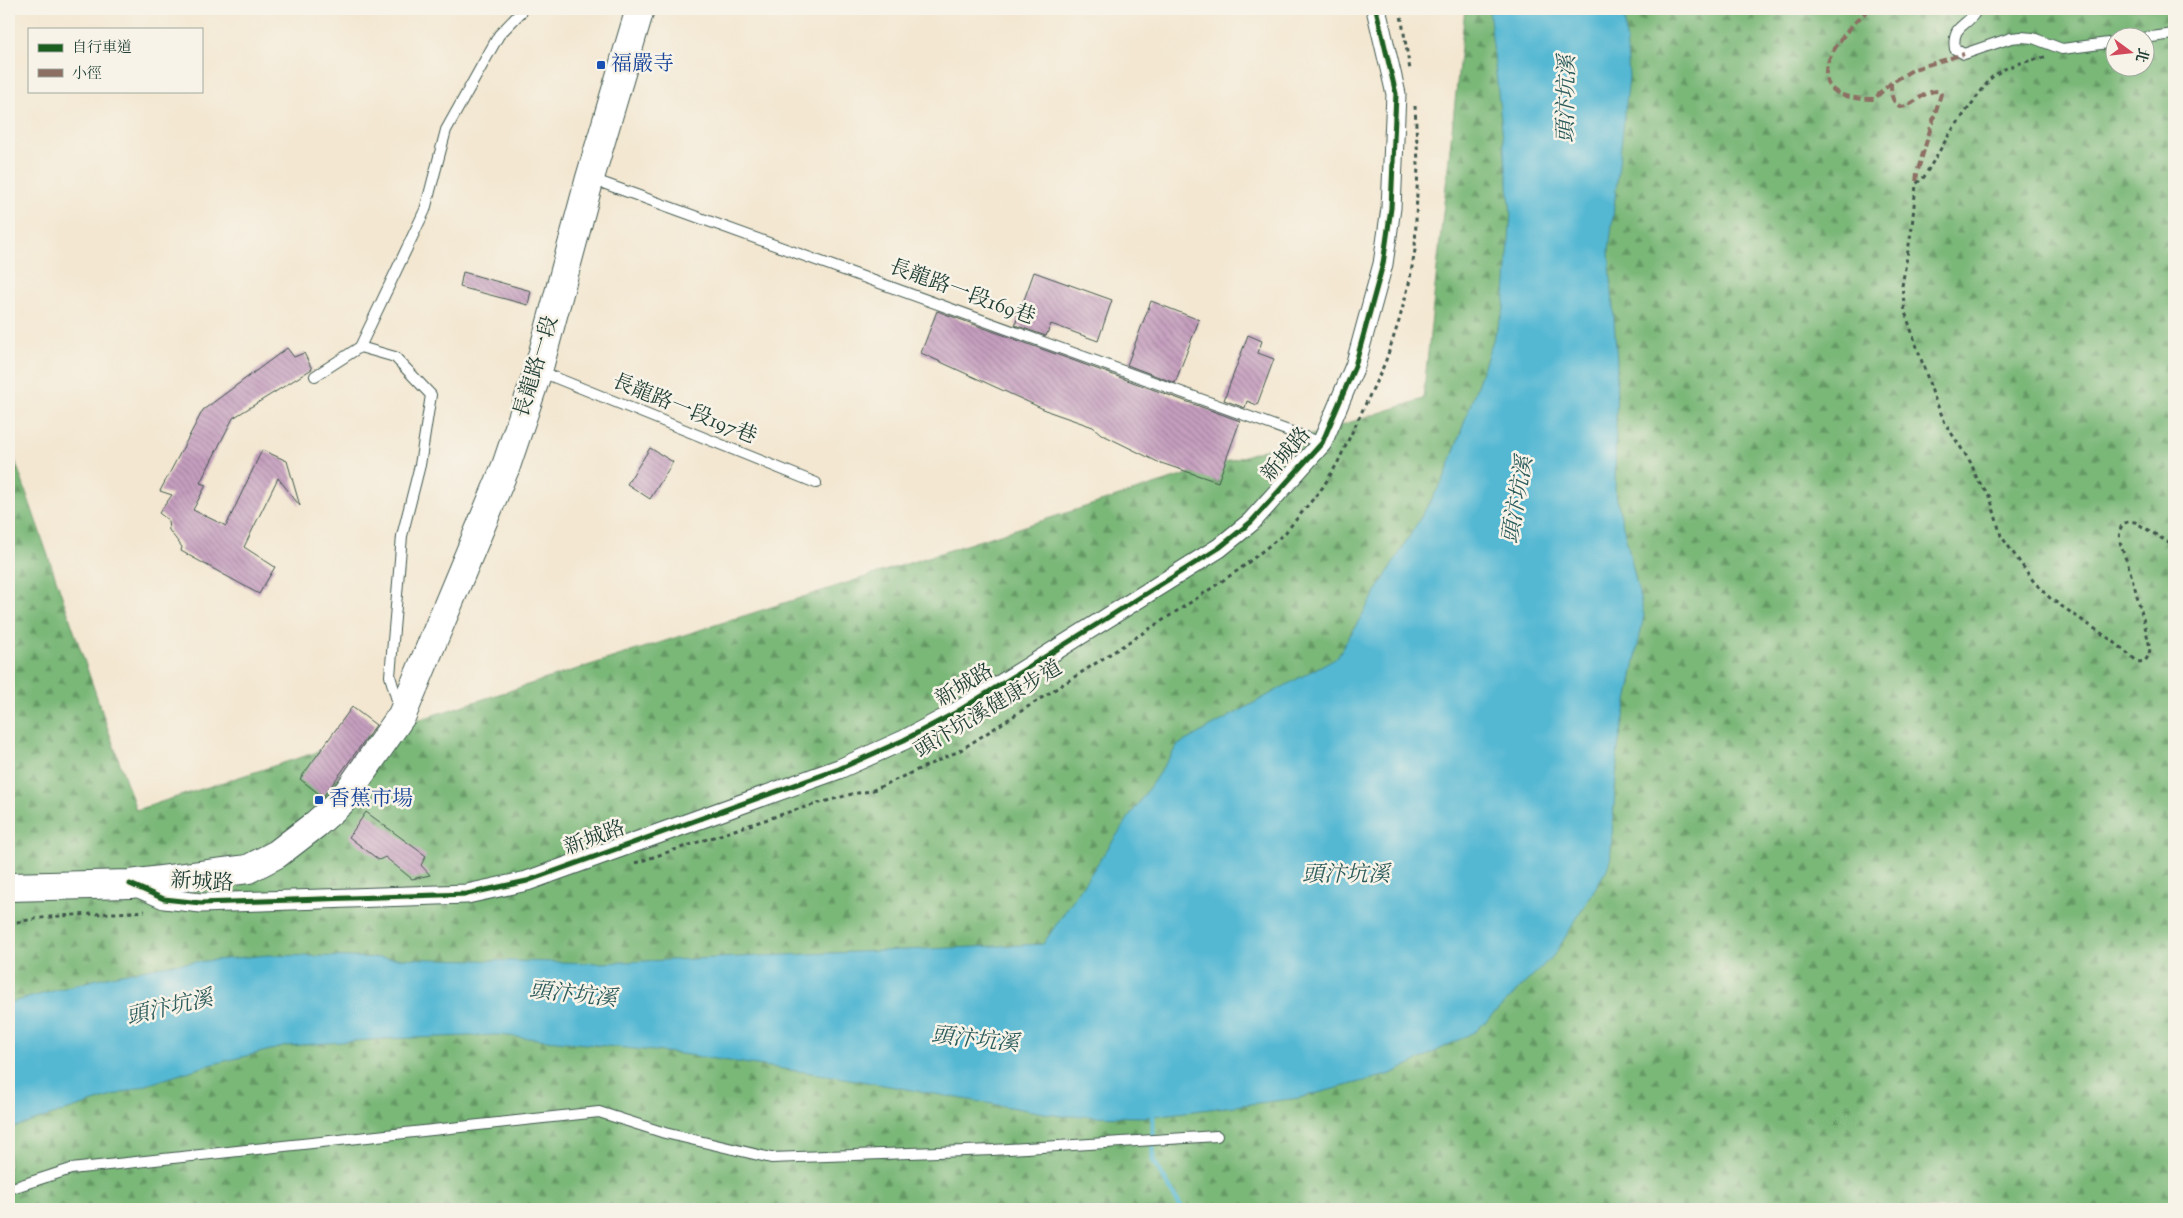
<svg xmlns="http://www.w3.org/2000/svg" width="2183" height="1218" viewBox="0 0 2183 1218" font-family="'Sorts Mill Goudy','Noto Serif TC',serif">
<defs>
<pattern id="forest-firs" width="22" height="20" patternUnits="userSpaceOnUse" patternTransform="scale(1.25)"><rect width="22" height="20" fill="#7ab878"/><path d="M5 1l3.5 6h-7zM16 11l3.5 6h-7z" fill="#639763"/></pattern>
<pattern id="building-back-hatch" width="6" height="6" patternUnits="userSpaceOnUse" patternTransform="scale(1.25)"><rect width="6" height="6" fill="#c69fbf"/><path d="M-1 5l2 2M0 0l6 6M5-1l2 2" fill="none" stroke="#a0839c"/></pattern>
</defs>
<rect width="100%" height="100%" fill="#f7f3e8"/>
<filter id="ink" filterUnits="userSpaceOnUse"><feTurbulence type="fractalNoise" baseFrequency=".02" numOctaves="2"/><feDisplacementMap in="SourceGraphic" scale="10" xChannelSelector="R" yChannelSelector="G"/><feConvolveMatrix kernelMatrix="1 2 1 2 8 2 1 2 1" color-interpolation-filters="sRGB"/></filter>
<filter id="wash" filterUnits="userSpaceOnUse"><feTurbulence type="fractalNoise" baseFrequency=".0096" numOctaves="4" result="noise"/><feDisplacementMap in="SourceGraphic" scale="20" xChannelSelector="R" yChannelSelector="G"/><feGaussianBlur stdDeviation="1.12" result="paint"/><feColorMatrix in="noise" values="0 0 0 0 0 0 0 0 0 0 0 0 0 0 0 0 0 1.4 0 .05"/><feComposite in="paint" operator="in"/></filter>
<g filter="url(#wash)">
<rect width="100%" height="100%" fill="#f3e7d1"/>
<path fill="url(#forest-firs)" stroke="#4c7a56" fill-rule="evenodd" d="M 1465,9 L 2174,9 L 2174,1209 L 9,1209 L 9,443 L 136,810 L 1423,399 ZM 2116,38 L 2146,38 L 2146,68 L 2116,68 Z"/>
<polygon fill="#54b8d3" stroke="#3a7a84" points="1489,9 1624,9 1629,77 1609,251 1617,361 1615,491 1644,615 1618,748 1610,864 1555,954 1476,1031 1391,1074 1299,1098 1145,1117 1061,1116 832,1076 674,1053 498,1035 383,1039 287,1046 209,1065 9,1129 9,1003 97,979 172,964 268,955 599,963 1043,944 1178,745 1337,657 1445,477 1504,309 1511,213"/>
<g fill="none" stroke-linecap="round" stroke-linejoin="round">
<polyline stroke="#54b8d3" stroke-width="5" points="1153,1110 1153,1160 1182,1209"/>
</g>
<g id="blocks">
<g fill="url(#building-back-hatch)">
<polygon points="463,272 531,291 528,305 460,287"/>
<polygon points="1034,272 1112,300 1098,341 1051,324 1046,336 1015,325"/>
<polygon points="1151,301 1199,320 1175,383 1127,365"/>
<polygon points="937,311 1240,421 1218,482 1158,462 1101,434 1093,427 1050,412 921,353"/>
<polygon points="1248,335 1262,341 1258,353 1274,359 1257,405 1247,401 1245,408 1224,400"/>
<polygon points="287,348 294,357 304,353 312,369 233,418 200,483 206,485 193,510 226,526 262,450 287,461 300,506 278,478 244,547 275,567 259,594 181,551 182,547 169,530 168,520 159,513 172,495 160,491 203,410"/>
<polygon points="650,448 673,462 650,499 627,484"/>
<polygon points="352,707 376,725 323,797 300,779"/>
<polygon points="366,812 426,856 421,865 430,875 412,879 385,857 379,860 349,837"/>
</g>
</g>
</g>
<g filter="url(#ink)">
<use href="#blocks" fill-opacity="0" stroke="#3f564c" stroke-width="1"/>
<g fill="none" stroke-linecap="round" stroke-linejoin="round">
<g stroke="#3f564c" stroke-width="12">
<g id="lane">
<path d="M 1977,9 C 1968,28 1951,23 1955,49 L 1964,54 L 2011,38 L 2021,37 L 2033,38 L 2062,49 L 2116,42"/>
<polyline points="2144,38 2174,34"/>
<polyline points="592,179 1322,443"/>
<polyline points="360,347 425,210 446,130 499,35 524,9"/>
<polyline points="539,371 816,483"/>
<polyline points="315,376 360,347 395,357 431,395 420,465 402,536 390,676 399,707"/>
<polyline points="9,1189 71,1169 599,1112 665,1133 771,1158 993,1150 1217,1136"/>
</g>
</g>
<g stroke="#3f564c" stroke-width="21">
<polyline id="street" points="132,885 164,899 201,903 467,894 527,881 839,769 904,740 955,713 1219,548 1251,522 1322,443 1355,366 1383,264 1391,208 1396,94 1376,9"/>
</g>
<g stroke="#3f564c" stroke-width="30">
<polyline id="secondary" points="9,887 130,884 248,869 277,854 316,824 341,802 402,715 506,466 538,371 590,178 640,9"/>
</g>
<g stroke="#3f564c" stroke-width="3" stroke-dasharray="4 4" stroke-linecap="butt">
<polyline points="1400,9 1410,70"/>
<path d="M 2045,57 L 2017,64 L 2002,70 L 1991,78 L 1950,133 L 1924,177 L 1916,184 L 1912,227 L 1902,286 L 1905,312 L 1934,397 L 1946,425 L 1971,463 L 1977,479 L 1990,497 L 2001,536 L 2034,582 L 2051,599 L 2114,642 L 2138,662 L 2145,661 L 2149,655 L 2150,648 C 2144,621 2137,594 2129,568 C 2126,557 2117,542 2120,530 C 2122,522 2128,521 2135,522 L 2174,546"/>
<polyline points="635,863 795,810 852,794 871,791 959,751 1188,604 1240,569 1285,533 1323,487 1337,464 1385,363 1399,321 1409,284 1415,250 1418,163 1415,106"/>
<path d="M 9,924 C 53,913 99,915 145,911"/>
</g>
<use href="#lane" stroke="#fff" stroke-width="10"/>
<use href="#street" stroke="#fff" stroke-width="19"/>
<use href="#secondary" stroke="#fff" stroke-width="28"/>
<g stroke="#8d6e63" stroke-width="4" stroke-dasharray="8 4" stroke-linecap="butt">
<path d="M 1869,9 C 1833,41 1791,100 1874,99 L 1891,83 L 1914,69 L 1964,54"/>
<path d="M 1891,83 C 1891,95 1891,101 1901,107 C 1916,105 1923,90 1939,91 L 1941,94 L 1917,173 L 1916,184"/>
</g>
<g stroke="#f7f3e8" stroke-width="8">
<polyline id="cycleway" points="130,884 164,899 201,903 467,894 527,881 839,769 904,740 955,713 1219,548 1251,522 1322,443 1355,366 1383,264 1391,208 1396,94 1376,9"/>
</g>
<use href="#cycleway" stroke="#1b5e20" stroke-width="5"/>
</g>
</g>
<g fill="#1a4fb4" stroke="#f7f3e8" stroke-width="2">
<rect x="596" y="60" width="10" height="10" rx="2.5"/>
<rect x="314" y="795" width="10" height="10" rx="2.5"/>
</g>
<g text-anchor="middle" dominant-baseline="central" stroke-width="5" stroke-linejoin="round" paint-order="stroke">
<g font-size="21" fill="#164399" stroke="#f7f3e8" text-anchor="start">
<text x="611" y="65">福嚴寺</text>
<text x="329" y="800">香蕉市場</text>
</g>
<g font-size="21" fill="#1f3d34" stroke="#f7f3e8">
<text transform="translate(962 293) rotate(20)">長龍路一段169巷</text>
<text transform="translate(537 367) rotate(-73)">長龍路一段</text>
<text transform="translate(684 410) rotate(22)">長龍路一段197巷</text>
<text transform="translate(1287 455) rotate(-50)">新城路</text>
<text transform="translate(965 686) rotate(-31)">新城路</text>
<text transform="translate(989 710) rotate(-31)">頭汴坑溪健康步道</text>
<text transform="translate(595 839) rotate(-20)">新城路</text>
<text transform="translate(202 883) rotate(3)">新城路</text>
</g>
<g font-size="22" font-style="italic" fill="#2c5c5c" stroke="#f7f3e8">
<text transform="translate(1568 99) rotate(-89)">頭汴坑溪</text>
<text transform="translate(1519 500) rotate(-80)">頭汴坑溪</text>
<text x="1346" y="876">頭汴坑溪</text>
<text transform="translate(573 996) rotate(6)">頭汴坑溪</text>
<text transform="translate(170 1009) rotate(-13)">頭汴坑溪</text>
<text transform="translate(975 1041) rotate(6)">頭汴坑溪</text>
</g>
</g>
<rect width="2183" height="1218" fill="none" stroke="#f7f3e8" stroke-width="30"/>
<rect x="28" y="28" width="175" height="65" fill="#f7f3e8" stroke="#a1aaa0"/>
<rect x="38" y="44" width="25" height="8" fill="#1b5e20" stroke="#a1aaa0"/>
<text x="72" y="52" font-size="15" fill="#1f3d34">自行車道</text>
<rect x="38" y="69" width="25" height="8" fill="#8d6e63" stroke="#a1aaa0"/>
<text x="72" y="78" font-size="15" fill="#1f3d34">小徑</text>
<g transform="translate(2130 52) rotate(105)"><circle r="24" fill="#f7f3e8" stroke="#a1aaa0"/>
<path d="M0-4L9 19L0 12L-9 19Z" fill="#d1495b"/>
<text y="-8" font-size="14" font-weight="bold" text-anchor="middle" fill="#1f3d34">北</text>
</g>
</svg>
